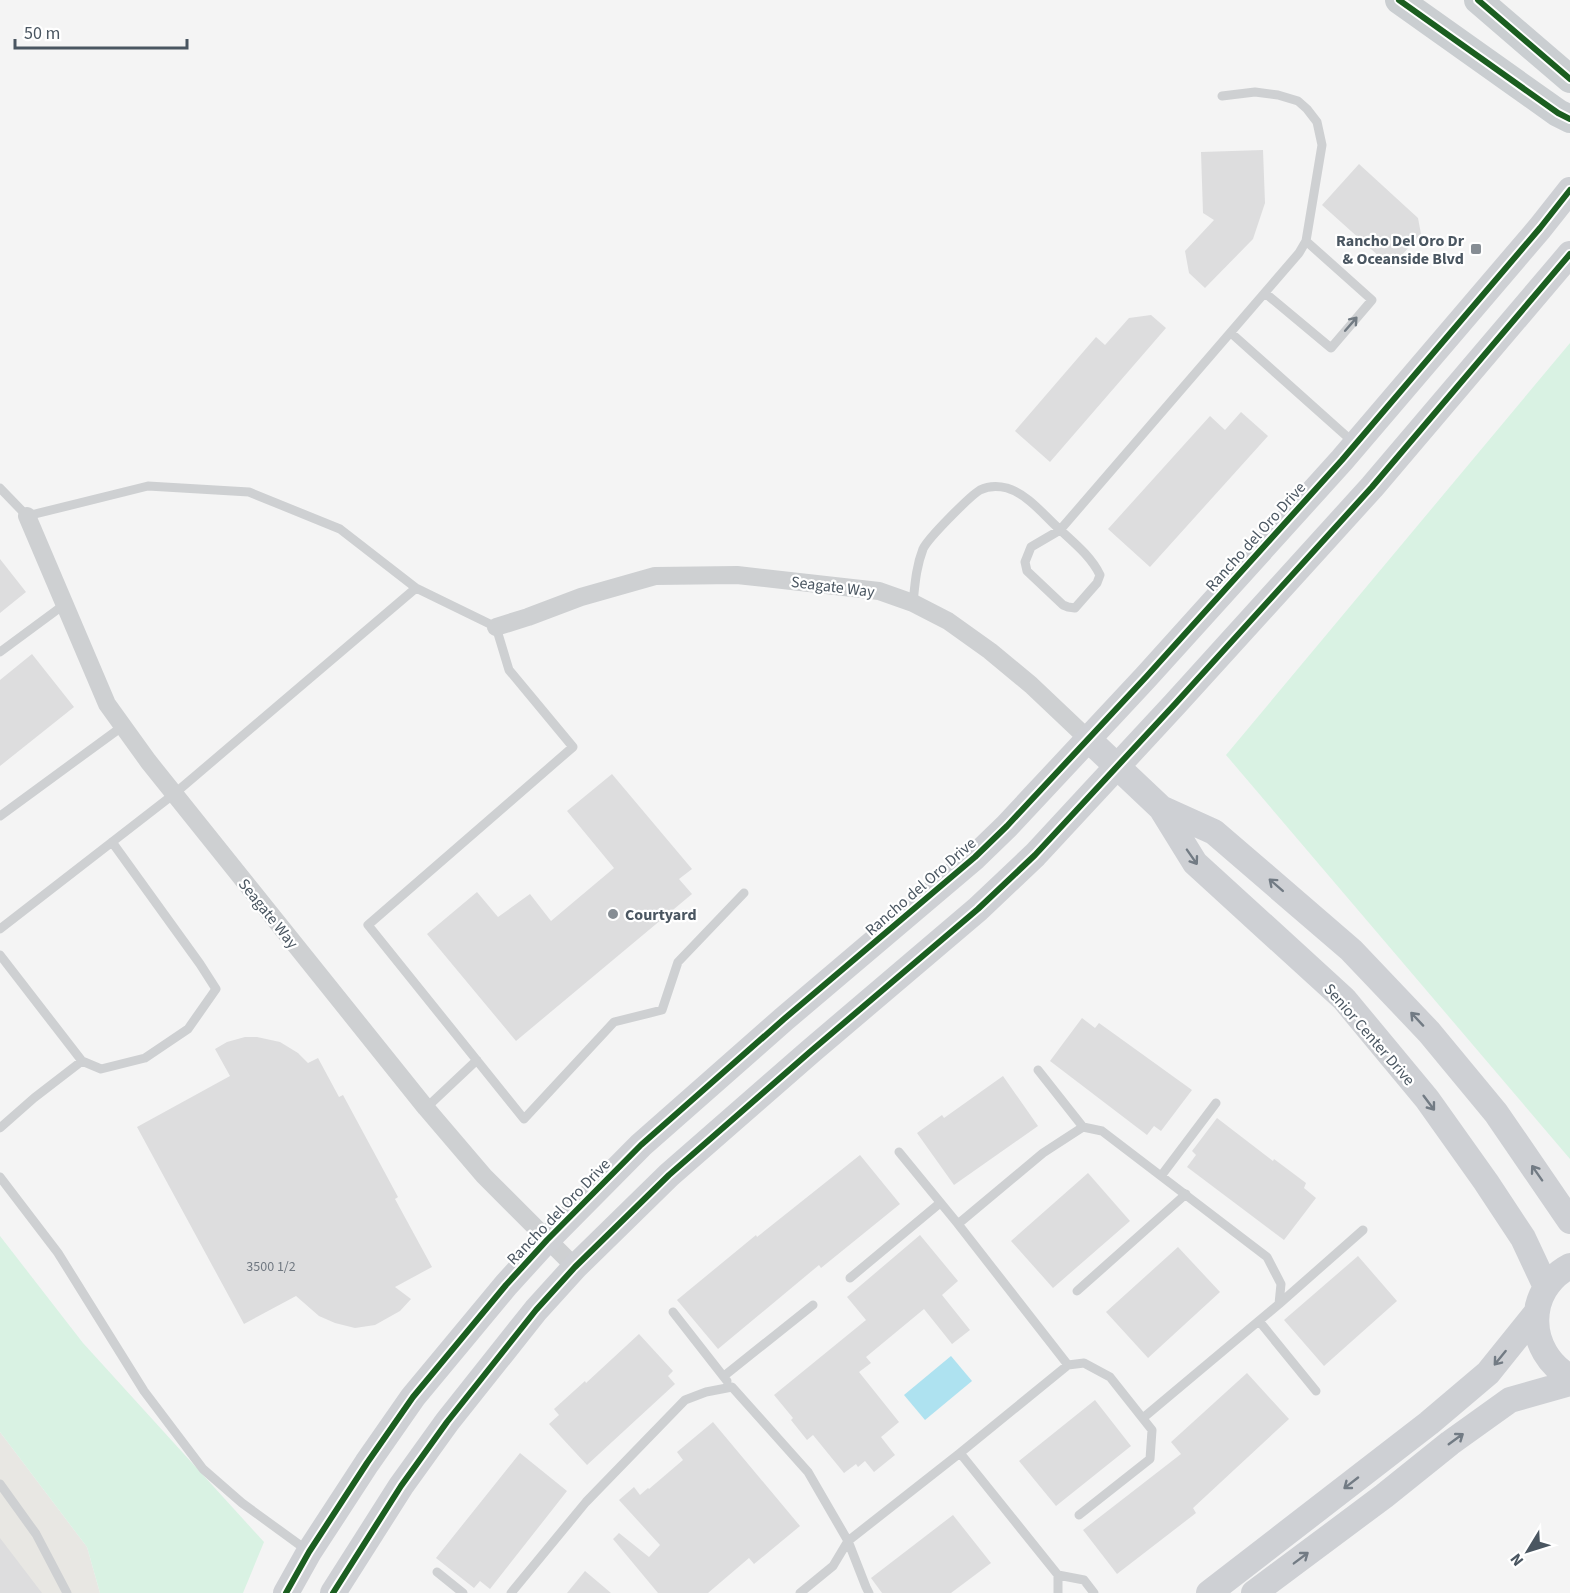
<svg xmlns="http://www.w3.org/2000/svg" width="1570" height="1593" viewBox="0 0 1570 1593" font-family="'Source Sans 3',sans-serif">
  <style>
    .commercial { fill: #e8e7e3 }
    .green { fill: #d9f2e3 }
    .water { fill: #aee2f0 }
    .building { fill: #ddddde }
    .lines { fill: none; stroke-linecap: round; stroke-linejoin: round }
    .lane { stroke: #ced0d2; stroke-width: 9 }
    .street { stroke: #ced0d2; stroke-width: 18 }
    .secondary { stroke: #ced0d4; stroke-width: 26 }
    .primary { stroke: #caced1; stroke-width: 28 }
    .cycleway-casing { stroke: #fff; stroke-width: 10 }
    .cycleway { stroke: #1b5e20; stroke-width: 6 }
    .oneway { stroke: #727b83 }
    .oneway2 { stroke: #727b84 }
    .poi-dot { fill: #868d94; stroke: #fff; stroke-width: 2 }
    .labels { text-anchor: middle; stroke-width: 4.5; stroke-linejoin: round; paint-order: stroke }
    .number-label { font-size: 14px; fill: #707881 }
    .poi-label { font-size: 16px; font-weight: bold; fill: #4a5661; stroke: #fff; text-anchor: end }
    .street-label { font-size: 16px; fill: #4a5661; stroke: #fff }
  </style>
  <rect width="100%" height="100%" fill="#f4f4f4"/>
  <path class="commercial" d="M 0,1432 L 87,1547 L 100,1593 L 0,1593 Z"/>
  <path class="green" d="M 1570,343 L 1570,1159 L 1226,755 Z
    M 0,1236 L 83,1343 L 264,1542 L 243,1593 L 100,1593 L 87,1547 L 0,1432 Z"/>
  <path class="water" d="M 951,1356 L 972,1381 L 925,1420 L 904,1395 Z"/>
  <path class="building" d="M 1263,150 L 1265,203 L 1253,239 L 1205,288 L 1189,273 L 1185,251 L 1214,220 L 1203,213 L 1201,152 Z
    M 1359,164 L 1418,218 L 1421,234 L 1391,267 L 1322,205 Z
    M 1151,315 L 1166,328 L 1050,462 L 1015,431 L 1096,337 L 1105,345 L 1129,318 Z
    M 1241,412 L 1268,436 L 1150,567 L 1108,529 L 1210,416 L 1225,430 Z
    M 0,559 L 26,592 L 0,613 Z
    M 32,654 L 74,707 L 0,766 L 0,680 Z
    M 612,774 L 692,869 L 679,879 L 692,894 L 516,1041 L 427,934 L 477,892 L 498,917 L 530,894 L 551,921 L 614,868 L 567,811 Z
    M 1082,1018 L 1095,1028 L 1099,1023 L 1192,1090 L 1161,1131 L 1154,1126 L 1147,1135 L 1050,1061 Z
    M 245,1037 L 257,1037 L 280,1042 L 298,1053 L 308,1063 L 318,1058 L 339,1097 L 343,1095 L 398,1197 L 395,1199 L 432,1267 L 395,1287 L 411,1299 L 400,1311 L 375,1325 L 355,1328 L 335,1323 L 319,1316 L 296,1296 L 244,1324 L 137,1127 L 230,1076 L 215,1049 L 227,1042 Z
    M 1003,1076 L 1038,1126 L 954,1185 L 917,1133 L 942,1115 L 944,1118 Z
    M 1217,1118 L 1273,1161 L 1274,1159 L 1306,1183 L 1304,1188 L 1316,1198 L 1284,1240 L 1187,1167 L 1196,1155 L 1192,1151 Z
    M 860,1155 L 900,1204 L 821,1268 L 819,1265 L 718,1349 L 677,1300 L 756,1235 L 757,1237 Z
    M 1088,1173 L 1130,1221 L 1053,1288 L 1011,1241 Z
    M 920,1235 L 958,1281 L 942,1295 L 970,1330 L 952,1344 L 924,1309 L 866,1357 L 871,1363 L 859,1372 L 899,1422 L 881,1437 L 895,1455 L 874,1472 L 865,1461 L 858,1467 L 856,1464 L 844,1473 L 813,1435 L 807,1440 L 791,1420 L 793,1418 L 774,1395 L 866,1320 L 847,1297 Z
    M 1178,1247 L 1220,1292 L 1148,1358 L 1106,1312 Z
    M 1358,1256 L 1397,1301 L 1324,1366 L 1284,1320 Z
    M 639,1334 L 673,1371 L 668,1376 L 675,1384 L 587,1465 L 549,1424 L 559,1415 L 554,1409 L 585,1381 L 586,1383 Z
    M 1247,1373 L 1289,1419 L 1193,1508 L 1196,1513 L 1117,1574 L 1083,1530 L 1181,1454 L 1171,1442 Z
    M 1095,1400 L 1131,1446 L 1056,1506 L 1019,1461 Z
    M 713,1422 L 800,1526 L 754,1564 L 749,1558 L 708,1593 L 658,1593 L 613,1539 L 619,1533 L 649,1557 L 660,1545 L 619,1500 L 634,1487 L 640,1495 L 648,1488 L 649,1489 L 683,1460 L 677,1452 Z
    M 520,1453 L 567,1491 L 490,1589 L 480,1581 L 474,1588 L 436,1558 Z
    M 953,1515 L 991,1563 L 951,1593 L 882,1593 L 871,1578 Z
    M 0,1538 L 42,1593 L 0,1593 Z
    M 585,1571 L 611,1593 L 567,1593 Z"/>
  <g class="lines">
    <path class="lane" d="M 1265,293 L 1331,348 L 1372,300 L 1306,241
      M 1231,333 L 1353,442
      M 0,488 L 27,516 L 148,486 L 249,492 L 340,529 L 416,588 L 496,627 L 509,670 L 573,747 L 368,925 L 524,1119 L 614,1022 L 662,1010 L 678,962 L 744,893
      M 913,603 C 915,584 916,567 923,549 C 928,538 970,496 980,490 C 988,486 999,486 1007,488 C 1027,494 1043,514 1057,527 C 1073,542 1091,556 1100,575 L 1097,583 L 1075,608 L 1068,607 L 1063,605 L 1027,571 L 1025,562 L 1031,547 L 1060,530 L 1299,253 L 1306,241 L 1322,145 L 1317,122 L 1307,109 L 1298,101 L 1278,95 L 1255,92 L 1222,96
      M 0,652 L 65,604
      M 0,816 L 123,726
      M 0,929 L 174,794 L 416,588
      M 0,955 L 82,1061 L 101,1069 L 145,1058 L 188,1029 L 216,989 L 200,964 L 112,842
      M 1038,1070 L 1083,1127
      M 426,1108 L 477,1060
      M 0,1128 L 34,1098 L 82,1061
      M 899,1152 L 958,1224 L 1068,1365
      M 1161,1176 L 1216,1103
      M 0,1177 L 58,1253 L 144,1391 L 203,1469 L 242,1503 L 308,1551
      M 958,1224 L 1043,1153 L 1083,1127 L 1102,1131 L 1267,1257 L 1281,1284 L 1279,1304 L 1143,1418
      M 850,1278 L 940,1203
      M 1077,1291 L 1186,1194
      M 1279,1304 L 1363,1230
      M 673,1312 L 727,1381
      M 1259,1321 L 1316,1391
      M 724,1376 L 813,1305
      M 0,1484 L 36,1534 L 67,1593
      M 437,1572 L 463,1593
      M 1058,1575 L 1084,1580 L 1094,1593
      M 511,1593 L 586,1502 L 685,1400 L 706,1392 L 732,1387 L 808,1472 L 848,1541 L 833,1566 L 800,1593
      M 869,1593 L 866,1587 L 848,1541 L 960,1453
      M 1058,1593 L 1058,1575 L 960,1453 L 1068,1365 L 1084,1363 L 1110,1377 L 1152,1430 L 1150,1459 L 1079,1515"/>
    <path class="street" d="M 27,516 L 107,704 L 148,761 L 426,1108 L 484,1176 L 575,1267
      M 496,627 L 528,617 L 581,597 L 655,576 L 737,575 L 879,591 L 913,603 L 948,621 L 990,651 L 1031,685 L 1088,739"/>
    <path class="secondary" d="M 1088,739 L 1161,808 L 1195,863 L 1344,999 L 1427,1099 L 1486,1182 L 1523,1238 L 1546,1287
      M 1161,808 L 1214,832 L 1351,950 L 1429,1032 L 1496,1113 L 1570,1221
      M 1570,1266 C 1524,1290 1526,1352 1570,1377
      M 286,1593 L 309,1552 L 367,1463 L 413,1397 L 506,1285 L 547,1240 L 641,1145 L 784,1019 L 975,857 L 1007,826 L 1146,677 L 1342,460 L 1540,228 L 1570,190
      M 333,1593 L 401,1486 L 447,1422 L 536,1310 L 575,1267 L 669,1175 L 811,1051 L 978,909 L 1035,855 L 1175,704 L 1372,487 L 1570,254
      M 1209,1593 L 1429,1423 L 1488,1373 L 1537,1312
      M 1254,1593 L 1384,1496 L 1450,1443 L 1510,1400 L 1570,1383"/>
    <path class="primary" d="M 1399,0 L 1558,113 L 1570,119
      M 1478,0 L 1570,79"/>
    <g class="cycleway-casing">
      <path id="cycleway" d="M 1399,0 L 1558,113 L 1570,119
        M 1478,0 L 1570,79
        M 286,1593 L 309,1552 L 367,1463 L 413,1397 L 506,1285 L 547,1240 L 641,1145 L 784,1019 L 975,857 L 1007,826 L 1146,677 L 1342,460 L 1540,228 L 1570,190
        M 333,1593 L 401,1486 L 447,1422 L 536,1310 L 575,1267 L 669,1175 L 811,1051 L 978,909 L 1035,855 L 1175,704 L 1372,487 L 1570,254"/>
    </g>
    <use href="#cycleway" class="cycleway"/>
  </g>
  <defs><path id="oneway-shaft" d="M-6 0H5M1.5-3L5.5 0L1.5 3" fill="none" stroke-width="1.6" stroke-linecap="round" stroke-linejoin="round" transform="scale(1.5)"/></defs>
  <use class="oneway" href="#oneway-shaft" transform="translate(1351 324) rotate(-49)"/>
  <g class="oneway2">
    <use href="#oneway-shaft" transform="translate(1192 857) rotate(55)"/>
    <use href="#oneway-shaft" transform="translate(1276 885) rotate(-139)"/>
    <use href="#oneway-shaft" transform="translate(1417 1019) rotate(-133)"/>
    <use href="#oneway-shaft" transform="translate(1429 1103) rotate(53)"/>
    <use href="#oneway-shaft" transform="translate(1537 1173) rotate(-125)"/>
    <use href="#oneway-shaft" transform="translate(1500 1358) rotate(129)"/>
    <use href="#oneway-shaft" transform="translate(1456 1439) rotate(-36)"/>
    <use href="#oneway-shaft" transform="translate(1351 1483) rotate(142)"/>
    <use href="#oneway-shaft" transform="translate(1301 1558) rotate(-37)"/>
  </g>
  <g class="poi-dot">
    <rect x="1470" y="243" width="12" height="12" rx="3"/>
    <circle cx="613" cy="914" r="6"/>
  </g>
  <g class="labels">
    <g class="number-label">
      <text x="271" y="1271">3500 1/2</text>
    </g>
    <g class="poi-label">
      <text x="1464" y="246">Rancho Del Oro Dr<tspan x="1464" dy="18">&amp; Oceanside Blvd</tspan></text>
      <text x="625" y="920" text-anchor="start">Courtyard</text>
    </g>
    <g class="street-label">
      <text transform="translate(1255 536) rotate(-48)" y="6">Rancho del Oro Drive</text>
      <text transform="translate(833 586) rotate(7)" y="6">Seagate Way</text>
      <text transform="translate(920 886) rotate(-41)" y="6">Rancho del Oro Drive</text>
      <text transform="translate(269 913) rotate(51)" y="6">Seagate Way</text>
      <text transform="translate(1370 1034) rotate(49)" y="6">Senior Center Drive</text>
      <text transform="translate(558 1211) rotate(-46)" y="6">Rancho del Oro Drive</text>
    </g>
  </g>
  <g transform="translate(1528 1551) rotate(232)" stroke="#ffffff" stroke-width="4.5" paint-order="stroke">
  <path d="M0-4.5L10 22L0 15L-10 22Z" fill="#4a5661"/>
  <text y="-9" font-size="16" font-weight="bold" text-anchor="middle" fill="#4a5661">N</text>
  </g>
  <path d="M15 39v9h172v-9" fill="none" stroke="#4a5661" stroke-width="3"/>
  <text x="24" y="39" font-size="18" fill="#4a5661" stroke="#ffffff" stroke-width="4.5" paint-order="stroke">50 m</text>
</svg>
